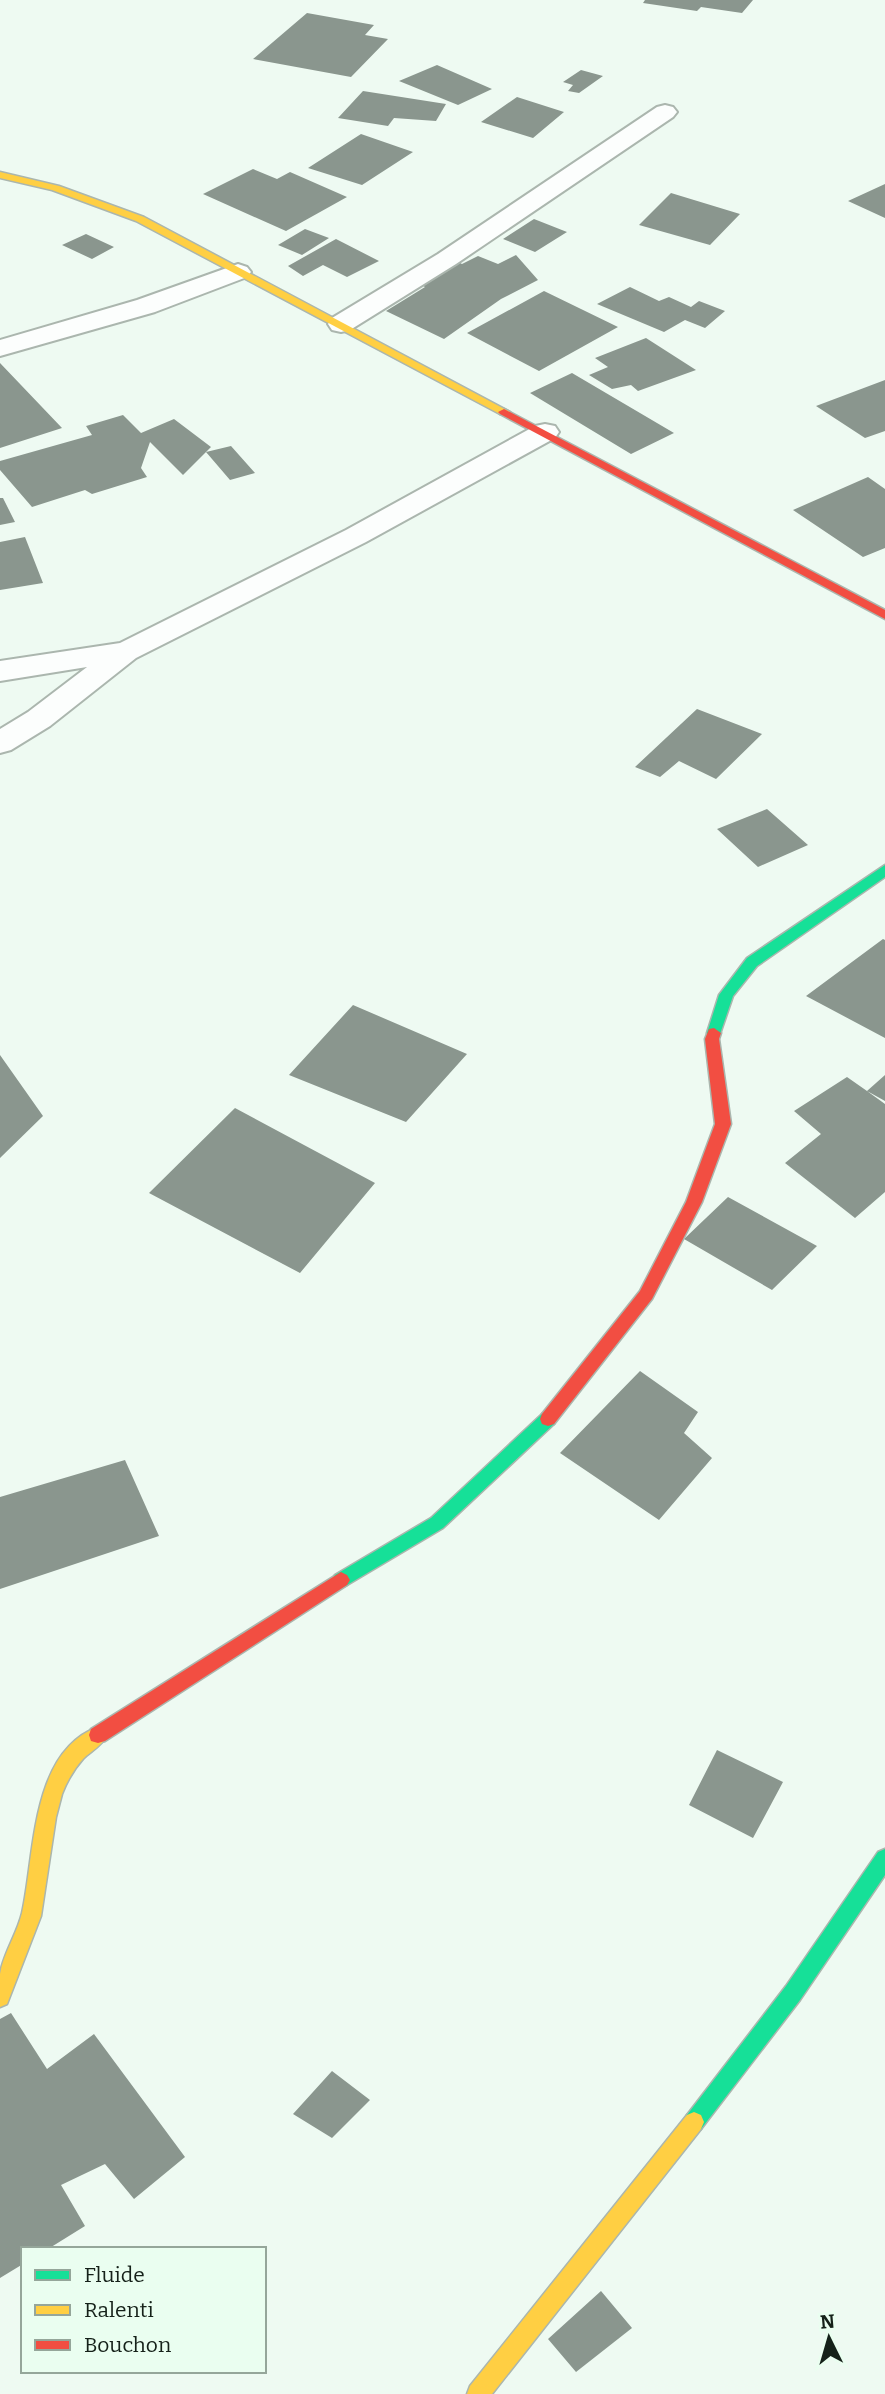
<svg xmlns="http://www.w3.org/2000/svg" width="885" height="2394" viewBox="0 0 885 2394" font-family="Bitter,serif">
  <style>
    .building { fill: #8a968e }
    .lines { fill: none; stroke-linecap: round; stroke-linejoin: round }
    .street-casing { stroke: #abb6ae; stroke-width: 4 }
    .fast-casing { stroke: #abb6ae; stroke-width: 3 }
    .slow-casing { stroke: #abb6ae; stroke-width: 3 }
    .jam-casing { stroke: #abb6ae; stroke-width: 3 }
    .street { fill: #fcfefd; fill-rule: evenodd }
    .fast { fill: #16e098; fill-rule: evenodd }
    .slow { fill: #ffcf43; fill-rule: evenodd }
    .jam { fill: #f24e42; fill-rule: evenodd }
  </style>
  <rect width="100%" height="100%" fill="#eefaf2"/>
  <path class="building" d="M 645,0 L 753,0 L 742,13 L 701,7 L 697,11 L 643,3 Z
    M 307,13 L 374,25 L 365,35 L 388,39 L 351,77 L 253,59 Z
    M 437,65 L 492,89 L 458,105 L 399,81 Z
    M 581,70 L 603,76 L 579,93 L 568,91 L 573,85 L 563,82 Z
    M 363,91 L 446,104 L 436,121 L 394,118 L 388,126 L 338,118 Z
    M 517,97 L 564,112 L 533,138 L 481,122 Z
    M 361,134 L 413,152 L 362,185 L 308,168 Z
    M 253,169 L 277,179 L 290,172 L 347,197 L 286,231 L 203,194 Z
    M 885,184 L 885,218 L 848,201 Z
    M 671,193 L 740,214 L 710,245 L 639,225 Z
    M 534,219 L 567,232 L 535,252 L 503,239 Z
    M 305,229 L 329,238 L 302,255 L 278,245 Z
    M 86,234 L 114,247 L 92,259 L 62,245 Z
    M 336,239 L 379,261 L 347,277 L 323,265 L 303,276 L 288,266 Z
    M 516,255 L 538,280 L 501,299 L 444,339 L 386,311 L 425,287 L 414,281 L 451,258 L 462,264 L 478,256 L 498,264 Z
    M 630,287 L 659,301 L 669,297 L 691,307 L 699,301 L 725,311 L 705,328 L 685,320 L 664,332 L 597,304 Z
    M 544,291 L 618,327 L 539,371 L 467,333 Z
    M 646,338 L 696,370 L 638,391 L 631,385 L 612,389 L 589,375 L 608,367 L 595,358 Z
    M 0,363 L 62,428 L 0,448 Z
    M 572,373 L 674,433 L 631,454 L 530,393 Z
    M 885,380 L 885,431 L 865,438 L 816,406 Z
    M 123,415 L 141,433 L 174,419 L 211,447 L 183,475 L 150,442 L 141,468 L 147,477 L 92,494 L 85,490 L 32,507 L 0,470 L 0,461 L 92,435 L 86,426 Z
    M 231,446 L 255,473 L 230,480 L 206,452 Z
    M 868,477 L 885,489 L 885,548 L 863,557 L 793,510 Z
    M 0,498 L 3,498 L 15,522 L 0,525 Z
    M 25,537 L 43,583 L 0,590 L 0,542 Z
    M 697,709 L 762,734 L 716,779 L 679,761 L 660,777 L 635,767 Z
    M 767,809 L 808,845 L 758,867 L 717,829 Z
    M 883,939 L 885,940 L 885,1038 L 806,996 Z
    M 353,1005 L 467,1054 L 406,1122 L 289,1075 Z
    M 0,1055 L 43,1116 L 0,1158 Z
    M 885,1075 L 885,1101 L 867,1091 L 885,1104 L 885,1192 L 855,1218 L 785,1163 L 821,1134 L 794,1111 L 847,1077 L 867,1091 Z
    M 235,1108 L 375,1183 L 300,1273 L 149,1193 Z
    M 728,1197 L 817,1246 L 772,1290 L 684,1239 Z
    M 640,1371 L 698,1412 L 684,1433 L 712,1458 L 659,1520 L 560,1453 Z
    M 125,1460 L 159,1536 L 0,1589 L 0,1497 Z
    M 717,1750 L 783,1782 L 753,1838 L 689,1805 Z
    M 11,2013 L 47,2069 L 94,2034 L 185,2157 L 134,2199 L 105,2164 L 61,2185 L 85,2226 L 48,2249 L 23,2249 L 23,2264 L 0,2278 L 0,2019 Z
    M 332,2071 L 370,2100 L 332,2138 L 293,2114 Z
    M 601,2291 L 632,2328 L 576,2372 L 548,2339 Z"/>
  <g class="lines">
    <g class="street-casing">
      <path id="street" d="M 665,105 L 673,107 L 677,112 L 673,117 L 456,264 L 350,330 L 341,332 L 332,330 L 328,324 L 332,318 L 438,254 L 657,107 Z
        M 238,264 L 247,267 L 251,272 L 247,277 L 155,312 L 0,356 L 0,340 L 137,300 Z
        M 545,424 L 555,426 L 559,432 L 555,438 L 366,542 L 136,658 L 50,726 L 11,750 L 0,753 L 0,729 L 28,712 L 87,667 L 0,681 L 0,661 L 120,643 L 346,530 L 535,426 Z"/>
    </g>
    <g class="fast-casing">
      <path id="fast" d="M 885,865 L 885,877 L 757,966 L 733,996 L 719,1037 L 709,1037 L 707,1033 L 719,995 L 747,958 Z
        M 548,1412 L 554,1414 L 556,1419 L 554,1424 L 443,1528 L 347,1585 L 341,1588 L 335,1585 L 332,1580 L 335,1575 L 431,1518 L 542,1414 Z
        M 885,1849 L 885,1875 L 800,2000 L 701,2129 L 694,2132 L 687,2129 L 684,2122 L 687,2115 L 786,1986 L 878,1852 Z"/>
    </g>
    <g class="slow-casing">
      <path id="slow" d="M 0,172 L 59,186 L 144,217 L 510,412 L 500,414 L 136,221 L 52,190 L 0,178 Z
        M 98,1727 L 105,1729 L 107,1735 C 102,1746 91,1751 83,1759 C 74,1769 67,1781 62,1794 L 56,1817 L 41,1916 L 7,2004 L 0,2007 C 0,1996 0,1985 0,1974 C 3,1954 17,1934 22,1913 C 35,1856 30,1752 98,1727 Z
        M 694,2112 L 701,2115 L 704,2122 L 701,2129 L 492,2394 L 467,2394 L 470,2386 L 687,2115 Z"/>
    </g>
    <g class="jam-casing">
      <path id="jam" d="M 504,409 L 885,610 L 885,619 L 500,414 L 498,412 Z
        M 714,1028 L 721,1033 L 719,1039 L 731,1124 L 702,1202 L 652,1299 L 554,1424 L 548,1426 L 542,1424 L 540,1419 L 542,1414 L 640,1291 L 686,1202 L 715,1124 L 705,1039 L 709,1029 Z
        M 341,1572 L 347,1575 L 350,1580 L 347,1585 L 105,1741 L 98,1743 L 91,1741 L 89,1735 L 91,1729 Z"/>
    </g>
    <use href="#street" class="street"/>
    <use href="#fast" class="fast"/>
    <use href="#slow" class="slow"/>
    <use href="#jam" class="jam"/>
  </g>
  <rect x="21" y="2247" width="245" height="126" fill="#eafef0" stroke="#95a69a" stroke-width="2"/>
  <rect x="35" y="2270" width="35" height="10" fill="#16e098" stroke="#95a69a" stroke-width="2"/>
  <text x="84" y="2282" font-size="21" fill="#152119">Fluide</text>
  <rect x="35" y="2305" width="35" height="10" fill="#ffcf43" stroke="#95a69a" stroke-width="2"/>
  <text x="84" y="2317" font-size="21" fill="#152119">Ralenti</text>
  <rect x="35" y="2340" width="35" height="10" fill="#f24e42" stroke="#95a69a" stroke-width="2"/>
  <text x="84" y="2352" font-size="21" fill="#152119">Bouchon</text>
  <g transform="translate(829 2338) rotate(355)" stroke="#eafef0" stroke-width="5" paint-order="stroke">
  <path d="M0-5L12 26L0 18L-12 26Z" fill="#152119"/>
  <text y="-10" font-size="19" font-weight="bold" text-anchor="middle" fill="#152119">N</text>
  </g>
</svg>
